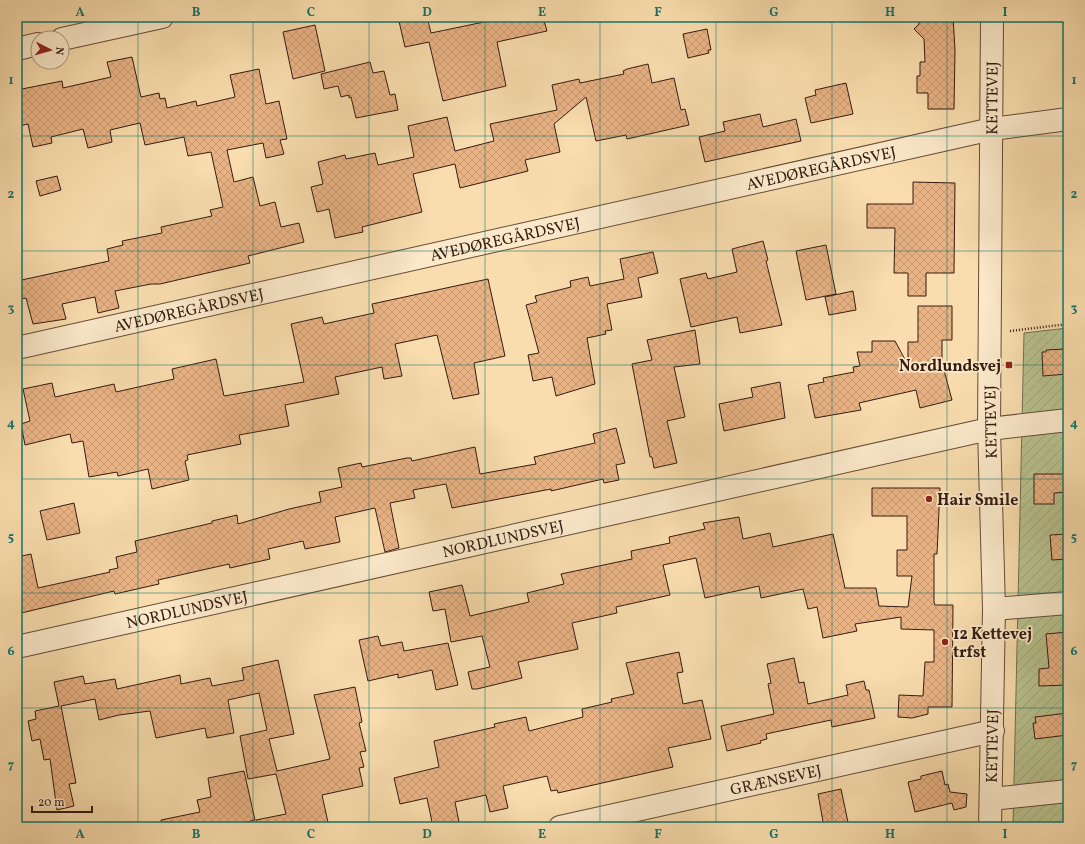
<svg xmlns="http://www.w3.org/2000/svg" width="1085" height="844" viewBox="0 0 1085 844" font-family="Vollkorn,serif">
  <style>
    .garden { fill: url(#garden-furrows); stroke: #766e50 }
    .building { fill: url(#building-cross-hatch); stroke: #341b11 }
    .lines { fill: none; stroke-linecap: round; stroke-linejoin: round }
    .minor-casing { stroke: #654c38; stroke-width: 24 }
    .tertiary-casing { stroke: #654c38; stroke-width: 24 }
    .path { stroke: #341b11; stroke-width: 2.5; stroke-dasharray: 1 2; stroke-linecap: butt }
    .minor { stroke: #fbe9ca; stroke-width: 22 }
    .tertiary { stroke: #fbe9ca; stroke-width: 22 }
    .grid { fill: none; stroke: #0f766e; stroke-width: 1; stroke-opacity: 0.55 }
    .poi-dot { fill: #8f2418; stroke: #fbe9ca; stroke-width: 1.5 }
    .labels { text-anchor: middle; stroke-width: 3.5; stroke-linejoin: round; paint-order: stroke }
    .street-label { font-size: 16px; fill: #341b11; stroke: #fbe9ca }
    .poi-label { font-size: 16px; font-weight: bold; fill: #341b11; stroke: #fbe9ca; text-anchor: start }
    .neatline { fill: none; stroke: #0f766e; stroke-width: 1.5 }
    .grid-label { font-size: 13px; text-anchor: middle; font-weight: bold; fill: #0f766e }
  </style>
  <defs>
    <pattern id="garden-furrows" width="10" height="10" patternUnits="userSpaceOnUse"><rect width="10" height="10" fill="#b8c28f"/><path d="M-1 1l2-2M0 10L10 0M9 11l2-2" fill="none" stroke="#9fa67a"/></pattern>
    <pattern id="building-cross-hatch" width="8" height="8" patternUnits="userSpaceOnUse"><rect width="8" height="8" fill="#eab485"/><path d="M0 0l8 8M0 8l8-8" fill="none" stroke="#c99a72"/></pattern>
  </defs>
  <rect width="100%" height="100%" fill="#f9ddae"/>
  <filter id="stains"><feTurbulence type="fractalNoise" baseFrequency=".005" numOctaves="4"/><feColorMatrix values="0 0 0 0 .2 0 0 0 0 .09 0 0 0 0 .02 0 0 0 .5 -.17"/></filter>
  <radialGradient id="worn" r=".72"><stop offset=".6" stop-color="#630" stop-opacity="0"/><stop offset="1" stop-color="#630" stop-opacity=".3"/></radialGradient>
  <path class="garden" d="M 1068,328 L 1068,827 L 1013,827 L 1024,333 Z"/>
  <path class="building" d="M 398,17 L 427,17 L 431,33 L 508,17 L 543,17 L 547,31 L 497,42 L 506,86 L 443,101 L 429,42 L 405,47 Z
    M 918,17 L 953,17 L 955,50 L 954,109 L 928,109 L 928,93 L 917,93 L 917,76 L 920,76 L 920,62 L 925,62 L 924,39 L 914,29 L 919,24 Z
    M 315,25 L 325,71 L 293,79 L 283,32 Z
    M 707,29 L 711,50 L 708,50 L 709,53 L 688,58 L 683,34 Z
    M 132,57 L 141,97 L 159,93 L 160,99 L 165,98 L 167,108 L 196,101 L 197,106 L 235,97 L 230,75 L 259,69 L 266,104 L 279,101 L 287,139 L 280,140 L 284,154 L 266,158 L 263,143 L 227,150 L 234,182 L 253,177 L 260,206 L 275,202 L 281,227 L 299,223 L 304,242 L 248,256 L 250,263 L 160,284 L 151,284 L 115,291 L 119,308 L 98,313 L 95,297 L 62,304 L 66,319 L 33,324 L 26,298 L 17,300 L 17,281 L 109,261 L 107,249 L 123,245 L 122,241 L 162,233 L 161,227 L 212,216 L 210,210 L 223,207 L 211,152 L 188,156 L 184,137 L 145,145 L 140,123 L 110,130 L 112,142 L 88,148 L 83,129 L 51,137 L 52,143 L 33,147 L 28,124 L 19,126 L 17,115 L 17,90 L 62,81 L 63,88 L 111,77 L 107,62 Z
    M 370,62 L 373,73 L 384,71 L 390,95 L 395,94 L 398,110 L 356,118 L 351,97 L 349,98 L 349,95 L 341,97 L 338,86 L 324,89 L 321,74 Z
    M 648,64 L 652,83 L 674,78 L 681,110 L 685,109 L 689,125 L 627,139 L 626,135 L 596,141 L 586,97 L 554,124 L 560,152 L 525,160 L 528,171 L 460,188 L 455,164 L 413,174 L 422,212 L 362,227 L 363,232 L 335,238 L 329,209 L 317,212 L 311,187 L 323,184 L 318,162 L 345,155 L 346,159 L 375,153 L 378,165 L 414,157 L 408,126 L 447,117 L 455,151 L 494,141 L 490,124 L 557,110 L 552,85 L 579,79 L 580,83 L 624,74 L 623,71 L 627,69 Z
    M 846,83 L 853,114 L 811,123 L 805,98 L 816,95 L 815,90 Z
    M 760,114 L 763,127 L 796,119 L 801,141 L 705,162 L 699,137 L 725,131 L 723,122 Z
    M 57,176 L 61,190 L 40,196 L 36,181 Z
    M 913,182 L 955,183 L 954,273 L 926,273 L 926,296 L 908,296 L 908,273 L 894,273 L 895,228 L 867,228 L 867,204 L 913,204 Z
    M 763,241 L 768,260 L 766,261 L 782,325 L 740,333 L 737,317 L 691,327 L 680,279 L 706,273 L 708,279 L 737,272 L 732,249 Z
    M 826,245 L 836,294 L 806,300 L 796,251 Z
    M 653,252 L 658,273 L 638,278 L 642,297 L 607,304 L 612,330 L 605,331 L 606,334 L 587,338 L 595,384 L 556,396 L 552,377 L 533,381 L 528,355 L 539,353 L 526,305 L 537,302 L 535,296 L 571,287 L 570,281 L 588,277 L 590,286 L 624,279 L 620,259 Z
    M 488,279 L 505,356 L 474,363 L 479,394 L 453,399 L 437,335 L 395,344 L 402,376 L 384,379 L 382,367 L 335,377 L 339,394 L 285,405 L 289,426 L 239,435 L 241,444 L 187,455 L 188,460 L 185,461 L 189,480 L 152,489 L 148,469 L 118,476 L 117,472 L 89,477 L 83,441 L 72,443 L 70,434 L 25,445 L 21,424 L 30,421 L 23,389 L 52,383 L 55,397 L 114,384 L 116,392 L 174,379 L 172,369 L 216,359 L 224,396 L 304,382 L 291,324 L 322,317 L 324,324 L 374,313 L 372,304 Z
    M 853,291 L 856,310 L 829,315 L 825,297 Z
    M 918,306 L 952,306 L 952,340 L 942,340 L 942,363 L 952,400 L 920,408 L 916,390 L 859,403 L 861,410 L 815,418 L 808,385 L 824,382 L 823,378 L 854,372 L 853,367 L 860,366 L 857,352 L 872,352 L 872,341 L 895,341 L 908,365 L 908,342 L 918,342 Z
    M 695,330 L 700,364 L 674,367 L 685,417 L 667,421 L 677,463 L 654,468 L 652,457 L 650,457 L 632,364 L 652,360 L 647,340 Z
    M 1065,349 L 1067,374 L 1043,376 L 1042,352 L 1046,352 L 1046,350 Z
    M 780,382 L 785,418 L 724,431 L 719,404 L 753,397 L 751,388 Z
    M 616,428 L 625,463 L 616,465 L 619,480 L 604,483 L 603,479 L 551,491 L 551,489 L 452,508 L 446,484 L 413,490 L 415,498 L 390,503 L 399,548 L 385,552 L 375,508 L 335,517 L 340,542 L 305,549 L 303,541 L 268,549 L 270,559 L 230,568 L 229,564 L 158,580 L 159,584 L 115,594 L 114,591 L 17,614 L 17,557 L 31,554 L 38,588 L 110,572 L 109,570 L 118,568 L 116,557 L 137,552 L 135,541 L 212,523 L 212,521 L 237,515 L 238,524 L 289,509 L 321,502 L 319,492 L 342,487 L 338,468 L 361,463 L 362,467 L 407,458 L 411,458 L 412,461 L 475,447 L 480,474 L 536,464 L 534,457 L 595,443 L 593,434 Z
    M 1034,474 L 1068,474 L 1068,492 L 1054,493 L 1054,504 L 1034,504 Z
    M 872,488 L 940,488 L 937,554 L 934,554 L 934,602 L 935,605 L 953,605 L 952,707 L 928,707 L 928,714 L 912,718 L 898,717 L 899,695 L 923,696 L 925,662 L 934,662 L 934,630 L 901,629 L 901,617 L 855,624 L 857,631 L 823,638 L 817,607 L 808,609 L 803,589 L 761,598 L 759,586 L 705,598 L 696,558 L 663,565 L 670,595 L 616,607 L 617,613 L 572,623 L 578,649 L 518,662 L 522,678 L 477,689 L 472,689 L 468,672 L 490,667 L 482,636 L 451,642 L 445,609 L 433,611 L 429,592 L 462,585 L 470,616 L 529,602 L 527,593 L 564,584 L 561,574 L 632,559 L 631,551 L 670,543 L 669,537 L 705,529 L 703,523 L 739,517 L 743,539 L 770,533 L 773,547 L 833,534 L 845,588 L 876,588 L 879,606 L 908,607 L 912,576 L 897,576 L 897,550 L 907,550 L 907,516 L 872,516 Z
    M 74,503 L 80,533 L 47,540 L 40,511 Z
    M 1068,534 L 1068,559 L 1052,560 L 1050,535 Z
    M 1068,632 L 1068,685 L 1039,686 L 1039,669 L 1049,668 L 1046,634 Z
    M 378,636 L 381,646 L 402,642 L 404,651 L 448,643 L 458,685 L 436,690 L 432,670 L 398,678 L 398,674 L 368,681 L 359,640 Z
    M 679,652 L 683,672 L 677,673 L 683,704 L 702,700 L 711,739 L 668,748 L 673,767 L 558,793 L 557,790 L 551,791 L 547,776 L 503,786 L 508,808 L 490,812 L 486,795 L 455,802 L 460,827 L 433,827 L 427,798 L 400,804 L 394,778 L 439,767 L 434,741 L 495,727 L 494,724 L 526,717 L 529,731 L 583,717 L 582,709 L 612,702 L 611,699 L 634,694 L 626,663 Z
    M 794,658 L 799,683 L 804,682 L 808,704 L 848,695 L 846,685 L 864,681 L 866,690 L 869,690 L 875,718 L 832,727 L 831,720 L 766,734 L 767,739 L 760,741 L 761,743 L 727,751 L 721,726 L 774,714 L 768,684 L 771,683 L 767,664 Z
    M 278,660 L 294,734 L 269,739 L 277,771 L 330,759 L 314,695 L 355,687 L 362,722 L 359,723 L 366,751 L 360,752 L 364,767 L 359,768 L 363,786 L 322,795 L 329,827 L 257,827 L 256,820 L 286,814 L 276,774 L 248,779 L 240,736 L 267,730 L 259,693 L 228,700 L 234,733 L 207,738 L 205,728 L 156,738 L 150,711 L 119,715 L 99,720 L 95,699 L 61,706 L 76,783 L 69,784 L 74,806 L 57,810 L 50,759 L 44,760 L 40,739 L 32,741 L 28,721 L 36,719 L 35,711 L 59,706 L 54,682 L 83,676 L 85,684 L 115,679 L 117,689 L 180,675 L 181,684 L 210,678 L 212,686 L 244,680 L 242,668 Z
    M 1068,713 L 1068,735 L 1035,739 L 1033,723 L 1036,723 L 1035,717 Z
    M 244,771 L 255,820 L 227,827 L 162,827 L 161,820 L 200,812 L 197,800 L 211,797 L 208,778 Z
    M 942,771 L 945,785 L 948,784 L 950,792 L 967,794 L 966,807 L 954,810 L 952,803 L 915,812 L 908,782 L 921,779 L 921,776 Z
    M 841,789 L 849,827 L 824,827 L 818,794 Z"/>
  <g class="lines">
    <g class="minor-casing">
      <g id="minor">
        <path d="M 62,39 L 162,17"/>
        <path d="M 17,49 L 38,44"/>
        <path id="s1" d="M 17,348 L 992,129 L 1068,119"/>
        <path d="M 994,609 L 1068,603"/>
        <path id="s2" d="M 17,647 L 989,429 L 1068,420"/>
        <path d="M 991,799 L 1068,791"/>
        <path id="s3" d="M 560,827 L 993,731"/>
      </g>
    </g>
    <g class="tertiary-casing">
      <g id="tertiary">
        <path id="s4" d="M 990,827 L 994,609 L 989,429 L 992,17"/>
      </g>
    </g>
    <path class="path" d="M 1010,331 L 1068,324"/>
    <use href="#minor" class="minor"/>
    <use href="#tertiary" class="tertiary"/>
  </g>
  <path class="grid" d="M 138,17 L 138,827M 253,17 L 253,827M 369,17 L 369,827M 485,17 L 485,827M 600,17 L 600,827M 716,17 L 716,827M 832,17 L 832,827M 947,17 L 947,827M 17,136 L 1068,136M 17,251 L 1068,251M 17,365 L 1068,365M 17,479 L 1068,479M 17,593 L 1068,593M 17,708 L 1068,708"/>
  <g class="poi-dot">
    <rect x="1005" y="361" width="8" height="8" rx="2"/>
    <circle cx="929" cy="499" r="4"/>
    <circle cx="945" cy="642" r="4"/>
  </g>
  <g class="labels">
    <g class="street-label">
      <text dy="6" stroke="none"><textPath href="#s4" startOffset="729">KETTEVEJ</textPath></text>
      <text dy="6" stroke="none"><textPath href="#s1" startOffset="824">AVEDØREGÅRDSVEJ</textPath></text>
      <text dy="6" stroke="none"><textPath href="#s1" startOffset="500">AVEDØREGÅRDSVEJ</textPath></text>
      <text dy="6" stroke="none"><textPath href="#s1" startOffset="176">AVEDØREGÅRDSVEJ</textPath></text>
      <text transform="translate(990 422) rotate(-91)" y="6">KETTEVEJ</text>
      <text dy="6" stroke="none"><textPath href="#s2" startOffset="498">NORDLUNDSVEJ</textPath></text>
      <text dy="6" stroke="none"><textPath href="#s2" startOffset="174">NORDLUNDSVEJ</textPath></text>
      <text dy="6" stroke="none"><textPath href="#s4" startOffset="81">KETTEVEJ</textPath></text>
      <text dy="6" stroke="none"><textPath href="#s3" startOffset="221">GRÆNSEVEJ</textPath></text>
    </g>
    <g class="poi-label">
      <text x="1001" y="371" text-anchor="end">Nordlundsvej</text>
      <text x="937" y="505">Hair Smile</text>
      <text x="953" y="639">12 Kettevej<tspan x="953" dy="18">trfst</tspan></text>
    </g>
  </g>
  <rect width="1085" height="844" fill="none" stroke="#f9ddae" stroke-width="44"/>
  <g transform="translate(50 50) rotate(96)"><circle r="19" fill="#fbe9ca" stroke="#ab9780"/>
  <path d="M0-3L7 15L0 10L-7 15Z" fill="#8f2418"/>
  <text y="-6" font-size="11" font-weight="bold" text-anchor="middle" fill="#341b11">N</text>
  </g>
  <path d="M32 806v6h60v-6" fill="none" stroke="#341b11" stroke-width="2"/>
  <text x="38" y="806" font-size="12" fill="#341b11" stroke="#fbe9ca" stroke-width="3" paint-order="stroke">20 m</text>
  <rect x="22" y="22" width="1041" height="800" class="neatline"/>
  <g class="grid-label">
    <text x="80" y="16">A</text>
    <text x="196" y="16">B</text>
    <text x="311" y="16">C</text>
    <text x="427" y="16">D</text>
    <text x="542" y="16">E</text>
    <text x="658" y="16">F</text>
    <text x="774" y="16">G</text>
    <text x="890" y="16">H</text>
    <text x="1005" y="16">I</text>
    <text x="11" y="84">1</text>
    <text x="1074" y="84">1</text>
    <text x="11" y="198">2</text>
    <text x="1074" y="198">2</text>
    <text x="11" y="312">3</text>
    <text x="1074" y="312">3</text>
    <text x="11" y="427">4</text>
    <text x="1074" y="427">4</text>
    <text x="11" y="541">5</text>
    <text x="1074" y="541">5</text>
    <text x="11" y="655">6</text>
    <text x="1074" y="655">6</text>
    <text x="11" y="769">7</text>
    <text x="1074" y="769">7</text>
    <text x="80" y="838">A</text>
    <text x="196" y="838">B</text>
    <text x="311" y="838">C</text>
    <text x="427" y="838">D</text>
    <text x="542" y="838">E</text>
    <text x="658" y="838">F</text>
    <text x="774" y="838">G</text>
    <text x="890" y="838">H</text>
    <text x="1005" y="838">I</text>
  </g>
  <rect width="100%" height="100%" filter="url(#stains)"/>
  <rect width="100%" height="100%" fill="url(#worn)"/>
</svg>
